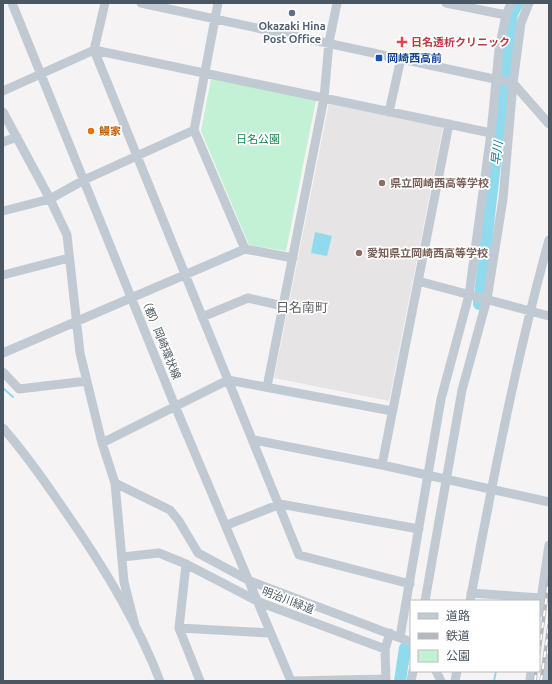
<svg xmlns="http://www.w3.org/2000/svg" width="552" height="684" viewBox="0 0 552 684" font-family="Ubuntu,'Noto Sans JP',sans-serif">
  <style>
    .education { fill: #e6e4e5 }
    .green { fill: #c3f1d5 }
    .water { fill: #90daee }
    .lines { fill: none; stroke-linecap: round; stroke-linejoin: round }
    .stream { stroke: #90daee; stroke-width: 2 }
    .river { stroke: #90daee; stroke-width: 12 }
    .minor { stroke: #c1cad2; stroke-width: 9 }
    .rail-casing { stroke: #b5b8bd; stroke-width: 3.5 }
    .rail { stroke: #fff; stroke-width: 2; stroke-dasharray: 6; stroke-linecap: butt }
    .service-dot { fill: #5c6f8a; stroke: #fff; stroke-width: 1.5 }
    .health-dot { fill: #e0444e; stroke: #fff; stroke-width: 1.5 }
    .transit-dot { fill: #1a4fb4; stroke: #fff; stroke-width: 1.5 }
    .food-dot { fill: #e8710a; stroke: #fff; stroke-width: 1.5 }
    .education-dot { fill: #8d6e63; stroke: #fff; stroke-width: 1.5 }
    .labels { text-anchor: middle; stroke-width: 3.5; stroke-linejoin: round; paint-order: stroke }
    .service-label { font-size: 11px; font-weight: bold; fill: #4e5e75; stroke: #fff }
    .health-label { font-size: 11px; font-weight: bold; fill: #be3a42; stroke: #fff; text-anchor: start }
    .transit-label { font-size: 11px; font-weight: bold; fill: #164399; stroke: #fff; text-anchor: start }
    .food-label { font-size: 11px; font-weight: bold; fill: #c56008; stroke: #fff; text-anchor: start }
    .park-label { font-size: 11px; fill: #17864f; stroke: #fff }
    .education-label { font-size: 11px; font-weight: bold; fill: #785e54; stroke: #fff; text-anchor: start }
    .street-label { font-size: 11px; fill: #4a5661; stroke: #fff }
    .water-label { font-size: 12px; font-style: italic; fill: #0c7c9b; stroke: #fff }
    .quarter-label { font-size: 13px; fill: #5f6368; stroke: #fff }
  </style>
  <rect width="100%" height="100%" fill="#f5f3f3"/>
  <path class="education" d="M 329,103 L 443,127 L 389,401 L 274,378 Z"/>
  <path class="green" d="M 211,79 L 316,100 L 286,251 L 249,245 L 201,131 Z"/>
  <path class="water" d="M 315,232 L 332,236 L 327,256 L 311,253 Z"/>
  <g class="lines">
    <path class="stream" d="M 3,388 L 13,397
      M 494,681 L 496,671"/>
    <path class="river" d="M 479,304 L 512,14 L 518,3
      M 400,681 L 405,648"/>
    <path class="minor" d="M 12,3 L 175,406 L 291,681
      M 105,3 L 94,50 L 299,555 L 410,584
      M 141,3 L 513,83 L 549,124
      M 218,3 L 194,130 L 245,249
      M 446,3 L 506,15
      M 3,91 L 94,50 L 491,133
      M 3,112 L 50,199 L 67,235 L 80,353 L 102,443 L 115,483 L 124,582 L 135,625
      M 389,112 L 401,58
      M 3,142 L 17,137
      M 3,211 L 50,199 L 84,180 L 194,130
      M 3,275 L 69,258
      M 418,281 L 549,316
      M 202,317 L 248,298 L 283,306
      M 3,353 L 245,249 L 293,258
      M 3,372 L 19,389 L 87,381
      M 267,387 L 324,98 L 329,42 L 337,3
      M 3,428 C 26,454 46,483 65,511 C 102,564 137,621 160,681
      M 254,440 L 382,465 L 549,502
      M 102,443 L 228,380 L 392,411
      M 382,465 L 449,124
      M 115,483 L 170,510 L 179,521 L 198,553 L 250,581 L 411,642
      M 227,525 L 280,504 L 419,529
      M 122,557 L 159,553 L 186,564 L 259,602 L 385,649
      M 186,564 L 179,628 L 200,681
      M 471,593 L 541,598 L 549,596
      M 425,601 L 462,390 L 487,299 L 503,199 L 513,83 L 521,23 L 529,3
      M 470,601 C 493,480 516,358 549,240
      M 539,613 L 549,545
      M 179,628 L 270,633
      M 400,637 L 441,399 L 469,295 L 491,133 L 499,50 L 506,15 L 511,3
      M 436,671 L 441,681
      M 293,681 L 386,679
      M 386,681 L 385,649 L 390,633
      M 411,681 L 413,671
      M 455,681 L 457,671
      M 530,681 L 531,671
      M 546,681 L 549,658"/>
    <g class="rail-casing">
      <path id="rail" d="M 539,652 L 549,579
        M 535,681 L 536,671
        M 541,681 L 549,625"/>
    </g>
    <use href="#rail" class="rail"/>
  </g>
  <circle class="service-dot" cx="292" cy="13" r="4"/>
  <path class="health-dot" d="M400 36h4v4h4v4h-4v4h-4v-4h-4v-4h4z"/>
  <rect class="transit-dot" x="375" y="54" width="8" height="8" rx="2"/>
  <circle class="food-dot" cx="91" cy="131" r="4"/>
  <g class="education-dot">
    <circle cx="382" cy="183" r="4"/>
    <circle cx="359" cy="253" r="4"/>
  </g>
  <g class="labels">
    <g class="service-label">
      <text x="292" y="30">Okazaki Hina<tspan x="292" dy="13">Post Office</tspan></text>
    </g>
    <g class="health-label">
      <text x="411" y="46">日名透析クリニック</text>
    </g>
    <g class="transit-label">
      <text x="387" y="62">岡崎西高前</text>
    </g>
    <g class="food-label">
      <text x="99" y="135">鰻家</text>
    </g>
    <g class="park-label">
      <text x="258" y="143">日名公園</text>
    </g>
    <g class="education-label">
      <text x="390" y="187">県立岡崎西高等学校</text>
      <text x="367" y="257">愛知県立岡崎西高等学校</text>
    </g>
    <g class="street-label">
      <text transform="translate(161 338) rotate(68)" y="4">（都）岡崎環状線</text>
      <text transform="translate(288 600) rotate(21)" y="4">明治川緑道</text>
    </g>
    <g class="water-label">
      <text transform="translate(497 153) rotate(-83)" y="4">早川</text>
    </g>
    <g class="quarter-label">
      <text x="302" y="312">日名南町</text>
    </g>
  </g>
  <rect width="552" height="684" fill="none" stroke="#4a5661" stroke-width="8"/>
  <rect x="410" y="600" width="130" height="72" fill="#ffffff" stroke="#b7bbc0"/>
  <rect x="418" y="613" width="20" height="6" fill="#c1cad2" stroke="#b7bbc0"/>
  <text x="446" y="620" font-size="12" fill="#4a5661">道路</text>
  <rect x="418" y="633" width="20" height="6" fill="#b5b8bd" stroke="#b7bbc0"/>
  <text x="446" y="640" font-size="12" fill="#4a5661">鉄道</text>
  <rect x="418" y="650" width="20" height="12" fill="#c3f1d5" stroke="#b7bbc0"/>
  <text x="446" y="660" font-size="12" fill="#4a5661">公園</text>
</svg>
